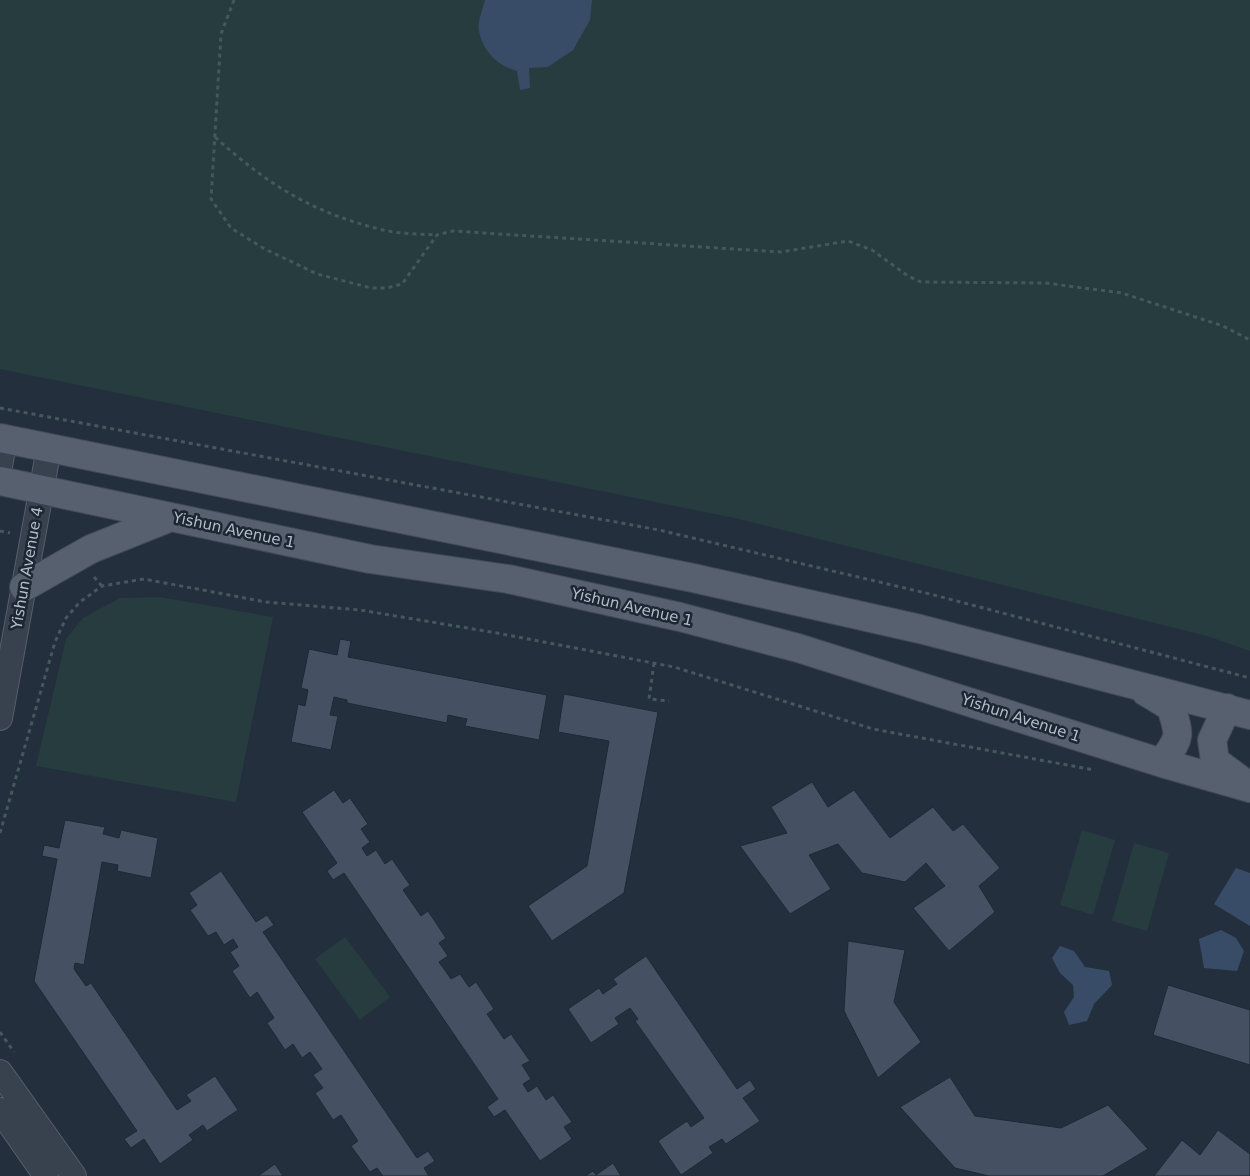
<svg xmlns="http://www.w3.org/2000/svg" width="1250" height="1176" viewBox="0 0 1250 1176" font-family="'DejaVu Sans',sans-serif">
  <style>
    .green { fill: #263c3f }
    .water { fill: #394c67 }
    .building { fill: #455162; stroke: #1f2835 }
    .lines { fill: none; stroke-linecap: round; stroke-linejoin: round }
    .minor-casing { stroke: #565f6c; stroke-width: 26 }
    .major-casing { stroke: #414a57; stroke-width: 30 }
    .path { stroke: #44595c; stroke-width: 3; stroke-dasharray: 4 4; stroke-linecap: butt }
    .minor { stroke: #38414e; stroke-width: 24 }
    .major { stroke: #56606e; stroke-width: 28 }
    .labels { text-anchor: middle; stroke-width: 5; stroke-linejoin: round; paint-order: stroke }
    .street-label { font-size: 15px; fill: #b4bcc9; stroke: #1d2633 }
  </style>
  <rect width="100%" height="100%" fill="#242f3e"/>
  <path class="green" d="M 0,0 L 1250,0 L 1250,651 L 1207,636 L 739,519 L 0,369 Z
    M 160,597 L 273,617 L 236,802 L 36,766 L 66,639 L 83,618 L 120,598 Z
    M 1082,830 L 1115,840 L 1093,915 L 1060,905 Z
    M 1134,843 L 1169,853 L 1147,931 L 1112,921 Z
    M 345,937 L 390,997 L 360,1020 L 315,959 Z"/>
  <path class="water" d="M 485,0 L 592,0 L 590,20 L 573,50 L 548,67 L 529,68 L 530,88 L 520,90 L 517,71 C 498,66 483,52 479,31 C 477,22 483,9 485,0 Z
    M 1236,868 L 1250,873 L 1250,926 L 1214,904 Z
    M 1221,930 L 1236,938 L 1244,951 L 1237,971 L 1204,968 L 1199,939 Z
    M 1060,946 L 1074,951 L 1085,967 L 1109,971 L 1112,985 L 1094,1004 L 1087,1021 L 1069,1025 L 1064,1012 L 1074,997 L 1073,985 L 1060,973 L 1052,958 Z"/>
  <path class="building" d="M 340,639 L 351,641 L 348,657 L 547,695 L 539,740 L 465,726 L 467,719 L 448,715 L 447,723 L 347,703 L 347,700 L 334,697 L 330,715 L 338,716 L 331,750 L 291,742 L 298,704 L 305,706 L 308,690 L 301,688 L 309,649 L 337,655 Z
    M 564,694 L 658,712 L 624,893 L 552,941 L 528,906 L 587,866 L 609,741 L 558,732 Z
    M 812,782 L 828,807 L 854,790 L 890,838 L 933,807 L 953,831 L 963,824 L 1000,868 L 979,886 L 995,912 L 949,951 L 913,908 L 945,886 L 926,863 L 905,882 L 862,873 L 838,844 L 809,855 L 831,889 L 790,914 L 740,846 L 787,833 L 771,807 Z
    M 334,790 L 343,803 L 350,798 L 368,824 L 361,829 L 370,842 L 362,848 L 367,856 L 376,850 L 385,864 L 392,859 L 410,885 L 403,890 L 421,916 L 428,911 L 446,938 L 439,943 L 448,956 L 439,962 L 451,979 L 460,974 L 469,987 L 476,982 L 494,1009 L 487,1014 L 504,1039 L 511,1034 L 530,1061 L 522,1065 L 531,1079 L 523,1084 L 528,1092 L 537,1086 L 546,1100 L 553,1095 L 572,1122 L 564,1127 L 572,1139 L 540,1161 L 505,1110 L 494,1117 L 487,1107 L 498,1099 L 344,873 L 333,880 L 327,871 L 337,863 L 302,812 Z
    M 65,820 L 105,827 L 103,834 L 119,838 L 121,830 L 158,838 L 151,878 L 117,871 L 118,865 L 102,862 L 84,965 L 75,963 L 74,969 L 86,986 L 91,983 L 177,1110 L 191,1101 L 186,1095 L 215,1076 L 238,1110 L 207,1131 L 203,1125 L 189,1135 L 193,1140 L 160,1164 L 144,1139 L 131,1148 L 124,1139 L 137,1131 L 34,981 L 57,859 L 42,856 L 44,845 L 59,848 Z
    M 221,871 L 256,922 L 267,915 L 274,925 L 263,932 L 417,1158 L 428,1151 L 435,1161 L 424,1168 L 429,1176 L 383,1176 L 377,1168 L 370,1172 L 351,1146 L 358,1141 L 341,1115 L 333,1120 L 315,1093 L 323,1088 L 313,1075 L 322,1069 L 310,1052 L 302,1058 L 293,1044 L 285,1050 L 267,1023 L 274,1018 L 257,992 L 250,998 L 232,971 L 239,966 L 230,952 L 238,947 L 233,939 L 224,945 L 216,932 L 208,936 L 190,910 L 197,905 L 189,893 Z
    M 848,941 L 905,950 L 894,1002 L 921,1042 L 878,1078 L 844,1011 Z
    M 646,956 L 737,1089 L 750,1080 L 756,1089 L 743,1098 L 760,1121 L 726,1144 L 722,1139 L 709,1147 L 713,1153 L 681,1175 L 658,1141 L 687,1121 L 691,1127 L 704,1118 L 635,1021 L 638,1019 L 630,1008 L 615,1018 L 619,1024 L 591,1043 L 568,1009 L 599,988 L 603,994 L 617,984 L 613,979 Z
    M 1168,985 L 1250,1010 L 1250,1065 L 1153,1035 Z
    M 950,1077 L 975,1116 L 1061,1128 L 1108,1105 L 1148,1149 L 1103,1176 L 989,1176 L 955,1168 L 900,1107 Z
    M 1218,1130 L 1250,1154 L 1250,1176 L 1154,1176 L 1182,1140 L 1200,1155 Z
    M 613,1163 L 621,1176 L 585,1176 L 593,1171 L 596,1175 Z
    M 275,1164 L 283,1176 L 258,1176 Z"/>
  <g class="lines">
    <g class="minor-casing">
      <path id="minor" d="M 0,466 L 5,439
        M 0,718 L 49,448
        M 0,1072 L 74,1176
        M 0,1110 L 46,1176"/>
    </g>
    <g class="major-casing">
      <path id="major" d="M 0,438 L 693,578 L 920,629 L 1250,715
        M 0,481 L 370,559 L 508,579 L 680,617 L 798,648 L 1162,763 L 1250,788
        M 24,587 L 91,549 L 171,517
        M 1146,692 L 1171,707 C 1181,739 1180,736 1162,763
        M 1227,708 L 1212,740 L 1215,761 L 1242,781"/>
    </g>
    <path class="path" d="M 234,0 L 221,34 L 211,199 L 231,228 L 263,248 L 317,274 L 371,288 L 387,288 L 402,284 L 437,235 L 453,231 L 781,252 L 848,241 L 872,250 L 908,276 L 921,282 L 1045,283 L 1122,293 L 1223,326 L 1250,340
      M 215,137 C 268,185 313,213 383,230 C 400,234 419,234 436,235
      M 0,408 L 659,530 L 930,594 L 1250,678
      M 0,531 L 10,533
      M 94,577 L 102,586
      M 654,663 L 649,699 L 669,701
      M 0,833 L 55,642 L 66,618 L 80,602 L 102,586 L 144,579 L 266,602 L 360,610 L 497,633 L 674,667 L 873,729 L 1094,770
      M 0,1032 L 14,1052"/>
    <use href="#minor" class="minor"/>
    <use href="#major" class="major"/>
  </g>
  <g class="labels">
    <g class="street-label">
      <text transform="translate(234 530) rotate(12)" y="5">Yishun Avenue 1</text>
      <text transform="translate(27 568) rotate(-80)" y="5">Yishun Avenue 4</text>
      <text transform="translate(632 607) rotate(13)" y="5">Yishun Avenue 1</text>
      <text transform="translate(1021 718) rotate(18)" y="5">Yishun Avenue 1</text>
    </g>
  </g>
</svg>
